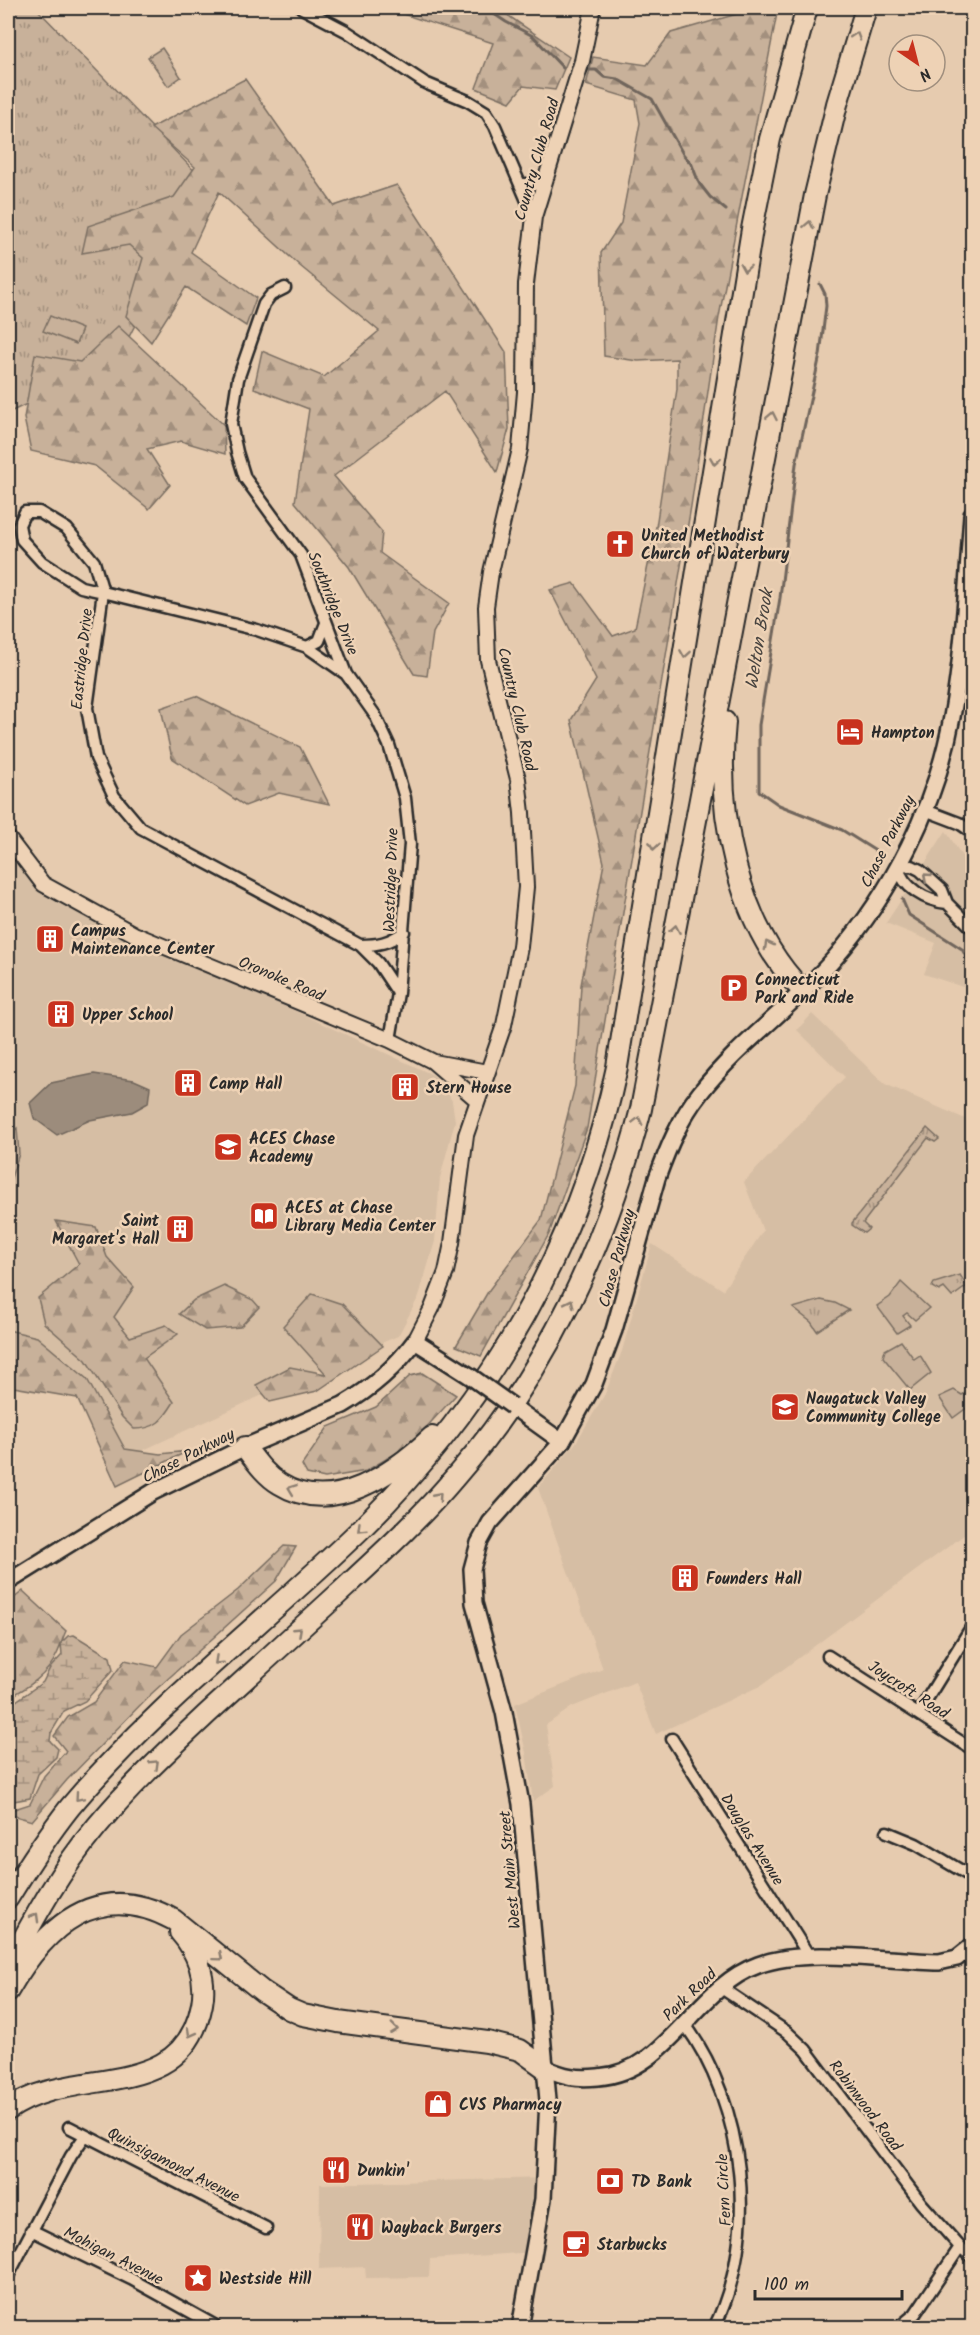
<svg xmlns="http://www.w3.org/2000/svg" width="980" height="2335" viewBox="0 0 980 2335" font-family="Kalam,sans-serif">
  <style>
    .built { fill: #d6bea4 }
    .grass { fill: url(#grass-tufts); stroke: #7a6e62; stroke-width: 1.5 }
    .forest { fill: url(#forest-firs); stroke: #7a6e62; stroke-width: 1.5 }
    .wetland { fill: url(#wetland-marsh); stroke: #7a6e62; stroke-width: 1.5 }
    .garden { fill: #c8b19a; stroke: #7a6e62; stroke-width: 1.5 }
    .water { fill: #9c8c7b; stroke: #6f655b; stroke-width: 1.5 }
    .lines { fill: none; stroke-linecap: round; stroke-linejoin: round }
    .stream { stroke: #6f655b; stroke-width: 3 }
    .minor-casing { stroke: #2b2b2b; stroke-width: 15 }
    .tertiary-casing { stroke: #2b2b2b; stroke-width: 18 }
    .secondary-casing { stroke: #2b2b2b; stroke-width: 20 }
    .motorway-casing { stroke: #2b2b2b; stroke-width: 24 }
    .minor { stroke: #eed2b5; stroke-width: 10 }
    .tertiary { stroke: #eed2b5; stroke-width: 14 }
    .secondary { stroke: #eed2b5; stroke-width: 15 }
    .motorway { stroke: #eed2b5; stroke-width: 20 }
    .secondary-bridge-casing { stroke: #2b2b2b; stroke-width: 20; stroke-linecap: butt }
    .secondary-bridge { stroke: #eed2b5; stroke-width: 15 }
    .oneway { stroke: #8c7e70 }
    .labels { text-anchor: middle; stroke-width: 5; stroke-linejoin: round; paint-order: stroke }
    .street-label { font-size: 16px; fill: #2b2b2b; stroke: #eed2b5 }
    .poi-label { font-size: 16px; font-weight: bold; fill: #2b2b2b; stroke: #eed2b5; text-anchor: start }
    .water-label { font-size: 18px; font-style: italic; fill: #47433f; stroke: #eed2b5 }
  </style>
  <defs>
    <pattern id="grass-tufts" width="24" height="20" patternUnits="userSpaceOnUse" patternTransform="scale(1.5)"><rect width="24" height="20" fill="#c8b19a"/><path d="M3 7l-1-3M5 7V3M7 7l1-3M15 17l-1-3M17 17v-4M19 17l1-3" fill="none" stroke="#a3907e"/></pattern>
    <pattern id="forest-firs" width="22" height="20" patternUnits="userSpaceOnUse" patternTransform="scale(1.5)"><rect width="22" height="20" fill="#c8b19a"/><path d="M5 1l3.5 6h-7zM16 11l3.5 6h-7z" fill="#a3907e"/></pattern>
    <pattern id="wetland-marsh" width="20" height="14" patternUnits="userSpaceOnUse" patternTransform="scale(1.5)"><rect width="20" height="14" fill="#c8b19a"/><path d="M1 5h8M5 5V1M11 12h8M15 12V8" fill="none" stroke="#a3907e"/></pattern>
  </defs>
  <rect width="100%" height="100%" fill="#e6cbaf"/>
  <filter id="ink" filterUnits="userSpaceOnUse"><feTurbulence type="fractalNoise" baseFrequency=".0167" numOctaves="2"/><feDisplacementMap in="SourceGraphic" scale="12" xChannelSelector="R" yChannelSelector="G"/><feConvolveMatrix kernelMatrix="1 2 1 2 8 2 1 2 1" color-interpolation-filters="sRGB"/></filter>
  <g filter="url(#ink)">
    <path class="built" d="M 946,831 L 972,872 L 972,990 L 924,974 L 936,943 L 886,923 Z
      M 8,847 L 43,887 L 61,903 L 433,1075 L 444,1087 L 452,1101 L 455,1121 L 440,1178 L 435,1241 L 419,1296 L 398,1336 L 321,1368 L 124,1459 L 87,1379 L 8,1379 Z
      M 812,1014 L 885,1084 L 970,1121 L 972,1062 L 972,1529 L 762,1685 L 656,1734 L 635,1682 L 572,1707 L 546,1725 L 555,1786 L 533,1801 L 526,1753 L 515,1704 L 603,1669 L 538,1488 L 575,1444 L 605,1394 L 622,1351 L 652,1244 L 723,1290 L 763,1231 L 744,1182 L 845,1077 L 797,1030 Z
      M 545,2178 L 535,2252 L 430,2259 L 429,2277 L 366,2278 L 365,2267 L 319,2269 L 320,2184 Z"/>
    <path class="grass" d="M 8,8 L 36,8 L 210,187 L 169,258 L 105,384 L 31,402 L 8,413 Z
      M 927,1128 L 939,1139 L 935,1142 L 928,1138 L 863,1223 L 869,1229 L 864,1233 L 852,1225 L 852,1223 Z
      M 960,1275 L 967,1286 L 952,1297 L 944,1288 L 939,1291 L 932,1287 L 934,1283 Z
      M 821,1300 L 835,1303 L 849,1310 L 817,1331 L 811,1322 L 793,1308 Z"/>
    <path class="forest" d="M 388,8 L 497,8 L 569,57 L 555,90 L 523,86 L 510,102 L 476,88 L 493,43 L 387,9 Z
      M 736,8 L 778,8 L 719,317 L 691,506 L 587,1128 L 549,1234 L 481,1356 L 456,1346 L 489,1290 L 541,1220 L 575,1086 L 581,985 L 604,863 L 571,720 L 596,680 L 550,590 L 574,583 L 613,636 L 635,628 L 656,527 L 677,389 L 677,359 L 638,361 L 604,356 L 601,253 L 621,223 L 640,123 L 636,100 L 586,85 L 593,57 L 647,65 L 671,33 L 737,14 Z
      M 245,79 L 334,206 L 397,185 L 506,352 L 509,429 L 497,472 L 445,391 L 334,476 L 382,532 L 380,553 L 449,603 L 433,633 L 427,676 L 414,674 L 349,567 L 295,502 L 309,409 L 254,388 L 262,351 L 324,377 L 379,331 L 300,266 L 219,192 L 191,252 L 256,298 L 246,326 L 186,287 L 151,342 L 126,316 L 143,258 L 129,245 L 82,253 L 88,226 L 174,197 L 195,167 L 151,128 Z
      M 118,326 L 224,425 L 225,454 L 181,441 L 147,449 L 170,485 L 149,509 L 95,466 L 31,451 L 24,418 L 35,354 L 80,362 Z
      M 196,696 L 300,747 L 329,804 L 279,793 L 245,806 L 172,758 L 161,708 Z
      M 17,1128 L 19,1154 L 8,1187 L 8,1135 Z
      M 56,1221 L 96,1227 L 107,1257 L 134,1287 L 114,1317 L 130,1337 L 166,1325 L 178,1334 L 144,1358 L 174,1402 C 163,1420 156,1429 134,1429 L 122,1417 L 86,1360 L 44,1323 L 38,1298 L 79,1264 Z
      M 224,1286 L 253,1300 L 259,1307 L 240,1327 L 205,1330 L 179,1314 L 194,1300 Z
      M 312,1294 L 342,1304 L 383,1346 L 317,1391 L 270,1402 L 256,1385 L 290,1367 L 326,1374 L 283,1326 Z
      M 8,1330 L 37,1337 L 87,1379 L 125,1449 L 160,1454 L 188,1451 L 117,1486 L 77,1398 L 8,1386 Z
      M 422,1373 L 456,1395 L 410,1445 L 366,1471 L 325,1478 L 307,1474 L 302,1465 L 328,1427 L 376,1407 L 410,1376 Z
      M 284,1546 L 296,1547 L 276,1581 L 150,1695 L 67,1780 L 32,1821 L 8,1814 L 8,1811 L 30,1804 L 44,1776 L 66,1751 L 54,1736 L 68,1717 L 94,1702 L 125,1660 L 157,1667 L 181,1634 L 238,1590 Z
      M 23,1591 L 66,1631 C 62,1639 61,1646 57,1654 C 48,1675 27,1688 8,1698 L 8,1603 Z"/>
    <path class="wetland" d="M 74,1635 L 110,1657 L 113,1670 L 85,1701 L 64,1711 L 51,1733 L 50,1741 L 58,1749 L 56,1757 L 38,1774 L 30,1798 L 8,1802 L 8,1704 L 16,1701 L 43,1682 L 50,1668 L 62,1655 L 61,1643 L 68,1636 Z"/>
    <path class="garden" d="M 162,48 L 181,77 L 168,86 L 148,57 Z
      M 50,316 L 82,329 L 76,344 L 43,331 Z
      M 901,1282 L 929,1308 L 915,1320 L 907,1313 L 903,1316 L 910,1325 L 897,1333 L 877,1306 L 890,1297 Z
      M 901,1341 L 914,1359 L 920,1355 L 931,1373 L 910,1390 L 883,1357 L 885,1350 Z
      M 972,1389 L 972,1404 L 953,1418 L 939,1397 L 954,1390 L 962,1395 Z"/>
    <path class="water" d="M 94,1074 L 134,1080 L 150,1087 L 148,1103 L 132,1112 L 90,1120 L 57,1135 L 34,1118 L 30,1103 L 51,1083 Z"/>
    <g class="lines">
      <path class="stream" d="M 485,8 L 506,22 L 533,36 L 563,68
        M 584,70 L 596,70 L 604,77 L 617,79 L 652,99 L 683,154 L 692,165 L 699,183 L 710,197 L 726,210
        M 820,284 L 825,294 L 826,306 L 820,355 L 796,464 L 780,598 L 759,725 L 759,791 L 779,805 L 842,830 L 882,855
        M 902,899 L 909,915 L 962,949 L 972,968"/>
      <g class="minor-casing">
        <path id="minor" d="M 302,8 L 346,31 L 425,83 L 468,101 L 486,112 L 495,126 L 534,217
          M 520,184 L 544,184
          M 285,288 L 271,295 L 264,304 L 238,379 L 231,424 L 237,452 L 245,478 L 301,555 L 346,674
          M 326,623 L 319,641 L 307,647 L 257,630 L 103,592 L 81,587 L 42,562 L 22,540 L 19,525 L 25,512 L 39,512 L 67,529 L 94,562 L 103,592 L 87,708 L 96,758 L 114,796 L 141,828 L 360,945 C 378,945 389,943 404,932
          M 307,647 L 346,674 L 375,715 L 389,745 L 405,798 L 410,844 L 398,993 L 390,1040
          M 925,810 L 959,823 L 972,832
          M 947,903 C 926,901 903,888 898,867 L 912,866 L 920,870 L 942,890 L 947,903 L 972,928
          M 360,945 L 378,963 L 398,993
          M 828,1656 L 972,1749
          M 919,1712 L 972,1626
          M 672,1739 L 809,1956
          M 887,1832 L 916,1844 L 972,1877
          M 720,1987 L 787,2032 L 806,2050 L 921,2203 L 960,2247 L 972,2257
          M 684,2023 C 745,2105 760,2235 714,2328
          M 69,2127 L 266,2228
          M 31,2230 L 131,2279 L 214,2325
          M 8,2276 L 71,2156 L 85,2136
          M 898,2328 L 915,2314 L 960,2247"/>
      </g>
      <g class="tertiary-casing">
        <path id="tertiary" d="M 8,838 L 43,884 L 134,934 L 390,1040 L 432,1061 L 476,1099
          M 434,1062 L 487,1072
          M 415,1341 L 432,1308 L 446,1272 L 452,1243 L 466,1135 L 504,1025 L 520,947 L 526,887 L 522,813 L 518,779 L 488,660 L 486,607 L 491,572 L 520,449 L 525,392 L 526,284 L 534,217 L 582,61 L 593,8"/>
      </g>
      <g class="secondary-casing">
        <path id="secondary" d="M 512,1406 L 562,1442
          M 8,1582 L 153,1492 L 245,1447 L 343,1405 C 372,1388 395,1368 415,1341 L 470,1376
          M 545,2068 C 565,2077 576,2079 598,2077 C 669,2072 694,1988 758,1965 C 805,1947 888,1961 939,1962 L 957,1958 L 972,1946
          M 520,2328 L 543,2199 L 548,2100 L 521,1804 L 504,1712 L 474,1603 L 472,1569 L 479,1543 L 490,1523 L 562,1442 L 594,1384 L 614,1330 L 657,1178 C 668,1148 680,1118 700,1093 C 739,1043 792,1007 834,959 C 893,891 936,806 952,717 C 964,651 967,582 972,515"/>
      </g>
      <g class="motorway-casing">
        <path id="motorway" d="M 725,722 C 716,813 737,925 803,991
          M 245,1447 C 255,1460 265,1475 280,1484 C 333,1517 394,1473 432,1437
          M 8,1898 C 27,1867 47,1836 70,1807 C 156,1705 264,1623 360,1530 C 492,1400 579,1248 617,1067 L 752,229 L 770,139 L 807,8
          M 8,1968 C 33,1919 61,1869 97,1826 C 131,1785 170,1749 208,1713 C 251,1674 294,1634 337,1595 C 378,1557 420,1519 456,1476 C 547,1371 607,1243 641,1109 L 815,195 L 837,104 L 866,8
          M 8,1991 C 46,1925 98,1878 174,1920 L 262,1991 L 289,2009 L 303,2015 L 338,2022 L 487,2042 L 520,2050 L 545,2068
          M 8,2110 C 70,2063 183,2106 202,2004 C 207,1978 197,1951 180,1932"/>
      </g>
      <use href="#minor" class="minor"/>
      <use href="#tertiary" class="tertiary"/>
      <use href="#secondary" class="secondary"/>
      <use href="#motorway" class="motorway"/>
      <g class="secondary-bridge-casing">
        <path id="secondary-bridge" d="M 470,1376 L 512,1406"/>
      </g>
      <use href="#secondary-bridge" class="secondary-bridge"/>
    </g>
    <defs><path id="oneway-chevron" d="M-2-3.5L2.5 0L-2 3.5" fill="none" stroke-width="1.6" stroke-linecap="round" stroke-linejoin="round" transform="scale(1.5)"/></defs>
    <g class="oneway">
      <use href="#oneway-chevron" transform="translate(856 36) rotate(-73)"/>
      <use href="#oneway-chevron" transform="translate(809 225) rotate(-79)"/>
      <use href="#oneway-chevron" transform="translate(745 268) rotate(99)"/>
      <use href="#oneway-chevron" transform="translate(772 416) rotate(-79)"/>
      <use href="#oneway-chevron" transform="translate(715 461) rotate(99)"/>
      <use href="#oneway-chevron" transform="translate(685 654) rotate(99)"/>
      <use href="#oneway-chevron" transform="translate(654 846) rotate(99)"/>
      <use href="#oneway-chevron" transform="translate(927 877) rotate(-139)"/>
      <use href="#oneway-chevron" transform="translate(675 929) rotate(-80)"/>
      <use href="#oneway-chevron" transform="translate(768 945) rotate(-118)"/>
      <use href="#oneway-chevron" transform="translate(638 1121) rotate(-76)"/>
      <use href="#oneway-chevron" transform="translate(570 1303) rotate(-64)"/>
      <use href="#oneway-chevron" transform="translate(292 1489) rotate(-159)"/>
      <use href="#oneway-chevron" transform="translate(438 1496) rotate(-48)"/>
      <use href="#oneway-chevron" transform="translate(361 1528) rotate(136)"/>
      <use href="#oneway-chevron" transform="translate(298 1631) rotate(-43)"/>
      <use href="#oneway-chevron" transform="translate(218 1661) rotate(137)"/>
      <use href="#oneway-chevron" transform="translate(155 1764) rotate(-44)"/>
      <use href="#oneway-chevron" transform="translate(79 1797) rotate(131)"/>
      <use href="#oneway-chevron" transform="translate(35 1917) rotate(-60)"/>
      <use href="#oneway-chevron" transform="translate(219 1957) rotate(40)"/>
      <use href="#oneway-chevron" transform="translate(394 2029) rotate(7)"/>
      <use href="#oneway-chevron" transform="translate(191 2033) rotate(119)"/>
    </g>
  </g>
  <defs>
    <g id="church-square" transform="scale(1.5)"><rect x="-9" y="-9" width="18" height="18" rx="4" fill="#c8321e" stroke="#eed2b5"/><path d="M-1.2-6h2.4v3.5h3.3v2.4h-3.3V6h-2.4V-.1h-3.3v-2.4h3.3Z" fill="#fff"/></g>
    <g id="hotel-square" transform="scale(1.5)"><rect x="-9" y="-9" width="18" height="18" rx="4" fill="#c8321e" stroke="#eed2b5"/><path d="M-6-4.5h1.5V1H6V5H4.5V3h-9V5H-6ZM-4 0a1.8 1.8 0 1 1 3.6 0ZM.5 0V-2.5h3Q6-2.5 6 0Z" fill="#fff"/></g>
    <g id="building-square" transform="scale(1.5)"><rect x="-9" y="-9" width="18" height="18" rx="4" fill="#c8321e" stroke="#eed2b5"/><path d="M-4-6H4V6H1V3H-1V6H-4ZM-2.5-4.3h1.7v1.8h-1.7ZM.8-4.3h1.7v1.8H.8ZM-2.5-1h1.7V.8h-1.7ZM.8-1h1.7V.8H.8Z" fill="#fff"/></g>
    <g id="parking-square" transform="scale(1.5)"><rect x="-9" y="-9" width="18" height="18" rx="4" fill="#c8321e" stroke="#eed2b5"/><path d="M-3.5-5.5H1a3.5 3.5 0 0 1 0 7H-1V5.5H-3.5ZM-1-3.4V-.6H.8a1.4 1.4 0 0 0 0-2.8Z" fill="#fff"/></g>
    <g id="school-square" transform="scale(1.5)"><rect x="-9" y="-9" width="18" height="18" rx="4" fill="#c8321e" stroke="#eed2b5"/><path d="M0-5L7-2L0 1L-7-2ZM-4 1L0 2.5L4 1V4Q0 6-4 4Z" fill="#fff"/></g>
    <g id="library-square" transform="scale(1.5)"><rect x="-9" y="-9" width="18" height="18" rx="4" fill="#c8321e" stroke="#eed2b5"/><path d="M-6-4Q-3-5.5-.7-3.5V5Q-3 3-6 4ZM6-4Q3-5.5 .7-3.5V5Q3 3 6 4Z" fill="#fff"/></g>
    <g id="university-square" transform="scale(1.5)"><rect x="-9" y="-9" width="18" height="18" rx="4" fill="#c8321e" stroke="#eed2b5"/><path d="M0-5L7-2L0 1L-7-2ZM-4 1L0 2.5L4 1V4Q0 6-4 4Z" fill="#fff"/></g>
    <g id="shop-square" transform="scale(1.5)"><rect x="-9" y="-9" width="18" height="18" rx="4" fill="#c8321e" stroke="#eed2b5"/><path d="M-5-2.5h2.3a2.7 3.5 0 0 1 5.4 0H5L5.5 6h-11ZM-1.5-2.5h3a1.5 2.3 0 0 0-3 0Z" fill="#fff"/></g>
    <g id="restaurant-square" transform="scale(1.5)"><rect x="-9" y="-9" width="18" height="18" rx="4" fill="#c8321e" stroke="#eed2b5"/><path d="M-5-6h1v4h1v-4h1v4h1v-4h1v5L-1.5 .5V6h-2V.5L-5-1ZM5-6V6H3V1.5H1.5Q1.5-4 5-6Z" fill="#fff"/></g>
    <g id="bank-square" transform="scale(1.5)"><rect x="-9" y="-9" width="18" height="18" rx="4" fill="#c8321e" stroke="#eed2b5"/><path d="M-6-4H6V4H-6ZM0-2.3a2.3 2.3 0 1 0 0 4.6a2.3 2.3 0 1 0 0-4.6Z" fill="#fff"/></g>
    <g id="cafe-square" transform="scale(1.5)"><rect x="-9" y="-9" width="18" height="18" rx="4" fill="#c8321e" stroke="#eed2b5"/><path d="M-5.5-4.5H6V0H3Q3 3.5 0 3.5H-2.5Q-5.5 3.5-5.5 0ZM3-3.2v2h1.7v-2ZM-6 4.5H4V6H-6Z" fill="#fff"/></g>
    <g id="sight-square" transform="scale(1.5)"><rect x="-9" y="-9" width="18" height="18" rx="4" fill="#c8321e" stroke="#eed2b5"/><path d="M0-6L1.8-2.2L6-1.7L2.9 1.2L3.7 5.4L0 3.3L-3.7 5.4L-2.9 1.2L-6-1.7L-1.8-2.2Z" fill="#fff"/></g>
  </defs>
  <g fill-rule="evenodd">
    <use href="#church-square" x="620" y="544"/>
    <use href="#hotel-square" x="850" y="732"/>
    <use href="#building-square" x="50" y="939"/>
    <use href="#parking-square" x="734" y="988"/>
    <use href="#building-square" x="61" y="1014"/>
    <use href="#building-square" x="188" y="1083"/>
    <use href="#building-square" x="405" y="1087"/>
    <use href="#school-square" x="228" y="1147"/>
    <use href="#library-square" x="264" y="1216"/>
    <use href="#building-square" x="180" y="1229"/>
    <use href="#university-square" x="785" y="1407"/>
    <use href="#building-square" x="685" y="1578"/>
    <use href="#shop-square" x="438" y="2104"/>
    <use href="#restaurant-square" x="336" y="2170"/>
    <use href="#bank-square" x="610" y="2181"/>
    <use href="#restaurant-square" x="360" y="2227"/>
    <use href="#cafe-square" x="576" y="2244"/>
    <use href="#sight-square" x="198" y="2278"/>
  </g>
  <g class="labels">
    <g class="street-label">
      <text transform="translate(536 159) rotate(-74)" y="6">Country Club Road</text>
      <text transform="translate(334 603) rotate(68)" y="6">Southridge Drive</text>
      <text transform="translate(81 659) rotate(-84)" y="6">Eastridge Drive</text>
      <text transform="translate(518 709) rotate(77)" y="6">Country Club Road</text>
      <text transform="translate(887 841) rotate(-63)" y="6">Chase Parkway</text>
      <text transform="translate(390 880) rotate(-88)" y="6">Westridge Drive</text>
      <text transform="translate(282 978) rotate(23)" y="6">Oronoke Road</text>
      <text transform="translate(616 1258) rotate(-75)" y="6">Chase Parkway</text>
      <text transform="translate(188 1455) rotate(-27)" y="6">Chase Parkway</text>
      <text transform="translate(909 1689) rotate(33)" y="6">Joycroft Road</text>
      <text transform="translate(753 1839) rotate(58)" y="6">Douglas Avenue</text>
      <text transform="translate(509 1870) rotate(-95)" y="6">West Main Street</text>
      <text transform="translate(689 1994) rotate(-44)" y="6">Park Road</text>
      <text transform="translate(866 2105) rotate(53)" y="6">Robinwood Road</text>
      <text transform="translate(174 2164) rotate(27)" y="6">Quinsigamond Avenue</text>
      <text transform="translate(723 2190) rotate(-93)" y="6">Fern Circle</text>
      <text transform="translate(114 2255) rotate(27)" y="6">Mohigan Avenue</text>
    </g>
    <g class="poi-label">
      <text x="641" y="541">United Methodist<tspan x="641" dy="18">Church of Waterbury</tspan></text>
      <text x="871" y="738">Hampton</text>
      <text x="71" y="936">Campus<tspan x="71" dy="18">Maintenance Center</tspan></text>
      <text x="755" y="985">Connecticut<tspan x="755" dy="18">Park and Ride</tspan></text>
      <text x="82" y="1020">Upper School</text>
      <text x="209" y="1089">Camp Hall</text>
      <text x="426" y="1093">Stern House</text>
      <text x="249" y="1144">ACES Chase<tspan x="249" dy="18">Academy</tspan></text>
      <text x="285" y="1213">ACES at Chase<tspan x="285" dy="18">Library Media Center</tspan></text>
      <text x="159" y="1226" text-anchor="end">Saint<tspan x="159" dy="18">Margaret's Hall</tspan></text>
      <text x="806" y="1404">Naugatuck Valley<tspan x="806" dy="18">Community College</tspan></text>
      <text x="706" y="1584">Founders Hall</text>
      <text x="459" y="2110">CVS Pharmacy</text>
      <text x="357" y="2176">Dunkin'</text>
      <text x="631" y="2187">TD Bank</text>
      <text x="381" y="2233">Wayback Burgers</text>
      <text x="597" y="2250">Starbucks</text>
      <text x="219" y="2284">Westside Hill</text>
    </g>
    <g class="water-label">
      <text transform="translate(759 639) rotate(-81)" y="6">Welton Brook</text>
    </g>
  </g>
  <rect width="980" height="2335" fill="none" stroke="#eed2b5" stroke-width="30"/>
  <rect x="15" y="15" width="950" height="2305" fill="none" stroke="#2b2b2b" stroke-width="2" filter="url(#ink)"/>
  <g transform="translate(917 63) rotate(145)"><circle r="28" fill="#eed2b5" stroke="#a08f7e" stroke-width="1.5"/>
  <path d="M0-4.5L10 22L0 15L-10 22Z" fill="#c8321e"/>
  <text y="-9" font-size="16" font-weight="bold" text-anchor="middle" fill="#2b2b2b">N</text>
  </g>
  <path d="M755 2290v9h147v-9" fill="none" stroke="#2b2b2b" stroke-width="3"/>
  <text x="764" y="2290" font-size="18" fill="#2b2b2b" stroke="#eed2b5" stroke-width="4.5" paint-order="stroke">100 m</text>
</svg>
